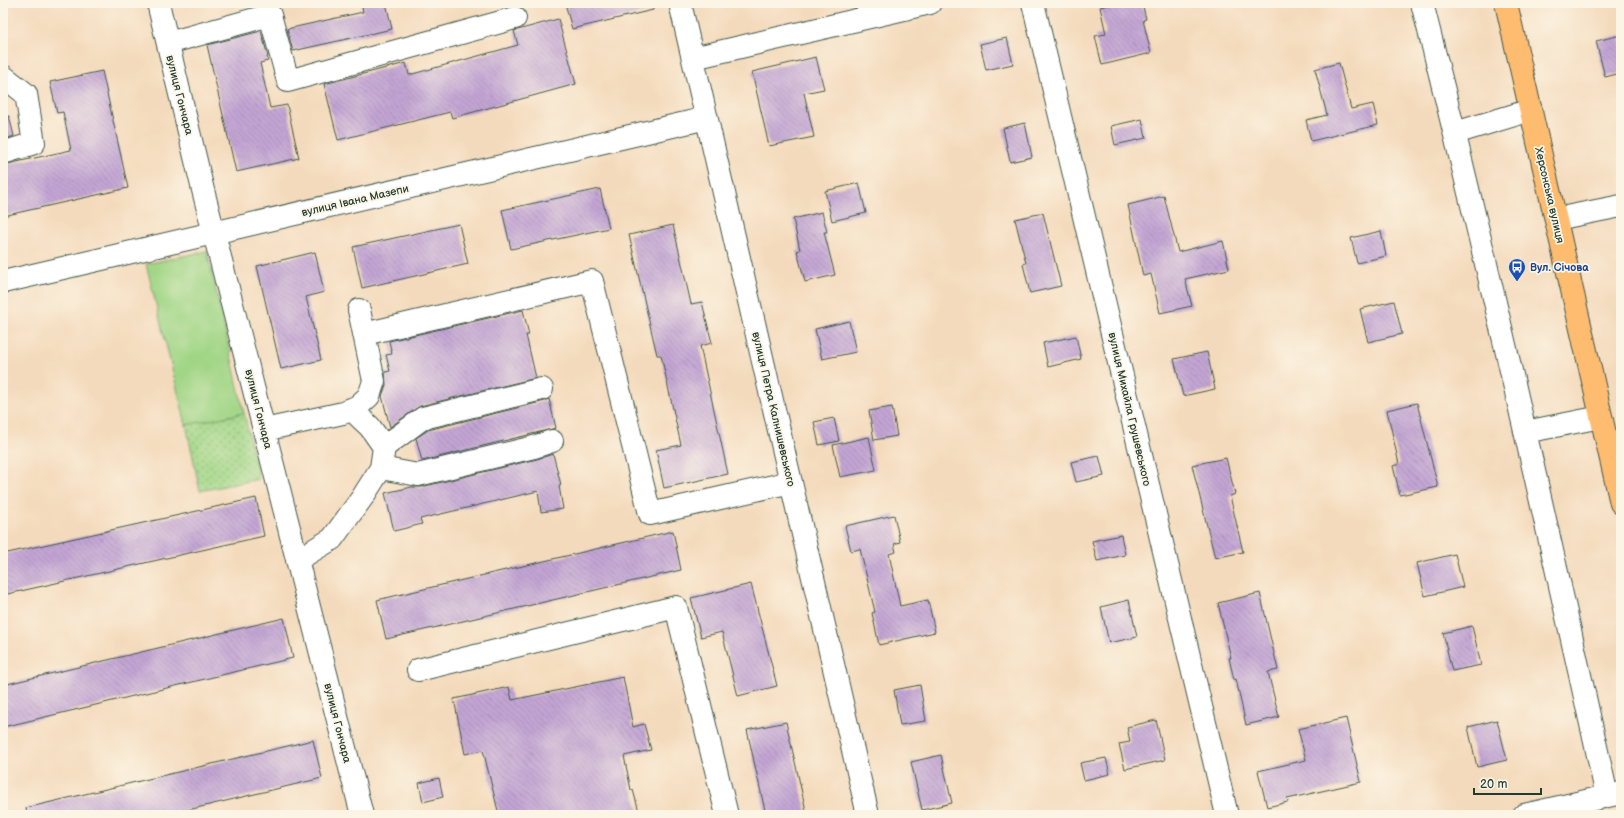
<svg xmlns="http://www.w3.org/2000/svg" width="1624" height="818" viewBox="0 0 1624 818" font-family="'Balsamiq Sans',sans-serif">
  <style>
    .green { fill: #a0d585; stroke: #60895c }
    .park { fill: url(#park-dots); stroke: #60895c }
    .building { fill: url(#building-back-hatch) }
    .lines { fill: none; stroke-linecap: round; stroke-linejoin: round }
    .minor-casing { stroke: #3f5548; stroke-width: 24 }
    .major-casing { stroke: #3f5548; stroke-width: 24 }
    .minor { stroke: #fff; stroke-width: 22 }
    .major { stroke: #febc70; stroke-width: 22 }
    .labels { text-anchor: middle; stroke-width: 3.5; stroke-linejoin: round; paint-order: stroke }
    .street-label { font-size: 11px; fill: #1f3d34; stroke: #fcf5e5 }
    .transit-label { font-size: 11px; font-weight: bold; fill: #164399; stroke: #fcf5e5; text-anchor: start }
  </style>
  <defs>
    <pattern id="park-dots" width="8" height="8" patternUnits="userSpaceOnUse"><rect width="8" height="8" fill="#a0d585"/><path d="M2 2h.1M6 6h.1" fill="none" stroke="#82ae6e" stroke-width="1.8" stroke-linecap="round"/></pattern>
    <pattern id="building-back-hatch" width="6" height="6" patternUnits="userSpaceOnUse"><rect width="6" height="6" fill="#c3a5d4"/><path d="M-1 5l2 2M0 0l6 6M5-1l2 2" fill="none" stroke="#9e88ad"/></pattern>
  </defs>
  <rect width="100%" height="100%" fill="#fcf5e5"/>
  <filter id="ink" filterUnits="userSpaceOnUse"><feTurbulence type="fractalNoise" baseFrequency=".025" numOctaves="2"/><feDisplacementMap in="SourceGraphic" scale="8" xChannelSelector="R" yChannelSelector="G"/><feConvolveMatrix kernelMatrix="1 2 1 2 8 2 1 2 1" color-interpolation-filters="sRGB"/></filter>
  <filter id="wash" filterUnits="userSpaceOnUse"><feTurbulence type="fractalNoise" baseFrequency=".012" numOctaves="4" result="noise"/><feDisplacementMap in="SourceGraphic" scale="16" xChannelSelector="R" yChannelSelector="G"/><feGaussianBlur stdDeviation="0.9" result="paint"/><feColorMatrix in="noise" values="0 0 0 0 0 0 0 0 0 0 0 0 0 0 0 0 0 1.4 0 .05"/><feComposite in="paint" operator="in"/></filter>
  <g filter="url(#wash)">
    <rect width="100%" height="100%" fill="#f4dabc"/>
    <path class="green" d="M 207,251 L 244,413 L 186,425 L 146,264 Z"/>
    <path class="park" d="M 244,413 L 259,479 L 200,491 L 186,425 Z"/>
    <g id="blocks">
      <path class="building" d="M 361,3 L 386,3 L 392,29 L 293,51 L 287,29 L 363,12 Z
        M 565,3 L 653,3 L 653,10 L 572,29 Z
        M 1117,3 L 1142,3 L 1146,19 L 1143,20 L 1151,53 L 1102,65 L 1095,36 L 1106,34 L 1100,7 Z
        M 558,19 L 576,84 L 452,118 L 450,112 L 338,140 L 324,84 L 406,63 L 409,75 L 518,45 L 514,31 Z
        M 261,31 L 268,57 L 267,57 L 268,61 L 260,63 L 270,108 L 287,105 L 299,158 L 236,172 L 207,45 Z
        M 1621,35 L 1621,73 L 1605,77 L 1596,41 Z
        M 1007,38 L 1013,64 L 986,70 L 980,44 Z
        M 816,57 L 824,89 L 804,93 L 814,137 L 769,146 L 752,72 Z
        M 1339,63 L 1351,109 L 1373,104 L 1378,125 L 1311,141 L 1306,120 L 1327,115 L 1315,69 Z
        M 102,71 L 128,188 L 3,216 L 3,165 L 71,150 L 63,112 L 57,113 L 50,82 Z
        M 9,116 L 14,136 L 3,140 L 3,117 Z
        M 1142,119 L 1146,138 L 1115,145 L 1111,126 Z
        M 1025,123 L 1032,157 L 1010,162 L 1003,128 Z
        M 859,183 L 866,213 L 832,221 L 825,191 Z
        M 600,189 L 609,228 L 511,249 L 502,210 Z
        M 1164,196 L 1178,252 L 1223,241 L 1229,269 L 1185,279 L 1192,306 L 1160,313 L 1151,274 L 1143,276 L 1128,205 Z
        M 822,212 L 827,232 L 824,232 L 835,275 L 805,282 L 797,251 L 800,250 L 793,219 Z
        M 1043,213 L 1061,286 L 1030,293 L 1023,264 L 1026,263 L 1015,219 Z
        M 459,224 L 468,264 L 362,288 L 353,247 Z
        M 673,225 L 691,304 L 702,302 L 712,343 L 700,346 L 728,474 L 664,488 L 656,450 L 681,445 L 661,355 L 657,355 L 629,235 Z
        M 1381,231 L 1386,256 L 1357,263 L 1351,238 Z
        M 315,252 L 324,292 L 306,297 L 321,360 L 281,369 L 257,266 Z
        M 1394,301 L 1402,334 L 1368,342 L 1360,309 Z
        M 523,310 L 529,335 L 526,335 L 536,378 L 420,406 L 390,427 L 382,396 L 386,385 L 385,372 L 390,371 L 386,355 L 392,354 L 389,341 Z
        M 849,321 L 856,352 L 822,359 L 815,329 Z
        M 1076,336 L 1081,359 L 1048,367 L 1043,343 Z
        M 1207,352 L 1215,389 L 1183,396 L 1174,359 Z
        M 549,399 L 556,428 L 422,461 L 416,438 L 428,430 L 545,401 Z
        M 1417,403 L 1438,487 L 1400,495 L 1393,466 L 1399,464 L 1387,410 Z
        M 892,407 L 897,436 L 874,440 L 869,411 Z
        M 834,418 L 839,441 L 819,445 L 814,422 Z
        M 869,437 L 876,470 L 840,477 L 833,445 Z
        M 553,454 L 561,485 L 559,486 L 563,509 L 541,512 L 538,491 L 420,519 L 422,524 L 394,531 L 385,493 L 412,487 L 421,487 L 537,459 Z
        M 1099,456 L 1104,476 L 1076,482 L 1071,462 Z
        M 1226,458 L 1235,494 L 1230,496 L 1243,552 L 1215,558 L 1192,465 Z
        M 256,498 L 264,536 L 3,595 L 3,554 Z
        M 894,515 L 900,542 L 894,544 L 896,552 L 889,554 L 900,606 L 928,600 L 935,632 L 879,645 L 872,613 L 875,612 L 860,549 L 851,551 L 845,526 Z
        M 673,531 L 681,570 L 386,639 L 377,600 Z
        M 1121,535 L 1125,555 L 1097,561 L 1092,541 Z
        M 1455,554 L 1463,587 L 1425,596 L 1417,563 Z
        M 751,584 L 777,686 L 738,696 L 722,632 L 701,637 L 691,598 Z
        M 1260,593 L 1278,670 L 1268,672 L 1279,717 L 1246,725 L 1236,679 L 1234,680 L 1229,658 L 1231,658 L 1218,603 Z
        M 1129,600 L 1137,637 L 1109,643 L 1101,607 Z
        M 284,618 L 293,658 L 3,727 L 3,685 Z
        M 1472,626 L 1481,665 L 1452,671 L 1443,633 Z
        M 623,677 L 633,727 L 644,724 L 651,750 L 624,756 L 631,790 L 633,790 L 640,815 L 499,815 L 483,750 L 465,754 L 454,699 L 509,687 L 512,700 Z
        M 920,685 L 926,721 L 900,725 L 894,690 Z
        M 1346,718 L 1361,782 L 1287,799 L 1288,802 L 1267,807 L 1258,771 L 1306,760 L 1298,729 Z
        M 1156,720 L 1165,760 L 1125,769 L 1119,744 L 1130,742 L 1127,727 Z
        M 1497,720 L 1507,760 L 1477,767 L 1468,727 Z
        M 786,722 L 807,815 L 766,815 L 747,730 Z
        M 313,740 L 322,778 L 167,815 L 27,815 L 26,808 Z
        M 941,755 L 952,803 L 922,810 L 911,762 Z
        M 1106,758 L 1110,774 L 1084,780 L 1080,763 Z
        M 439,778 L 443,797 L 423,802 L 419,783 Z"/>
    </g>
  </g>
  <g filter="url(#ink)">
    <use href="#blocks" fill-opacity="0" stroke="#3f5548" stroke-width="1"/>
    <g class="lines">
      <g class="minor-casing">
        <path id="minor" d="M 158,3 L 203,190 L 362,815
          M 680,3 L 868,815
          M 1033,3 L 1227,815
          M 1422,3 C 1489,266 1548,531 1607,796
          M 168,43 L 270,15 L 288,81 L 515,18
          M 693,58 L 930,3
          M 3,76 L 26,94 L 34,143 L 3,153
          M 1455,133 L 1531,110
          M 1556,219 L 1621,206
          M 3,282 L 707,118
          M 364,334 L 592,281 L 650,514 L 791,482
          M 264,430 L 343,413 L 358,406 L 369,396 L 374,381 L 359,310
          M 1525,432 L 1601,417
          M 384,447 L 423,418 L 542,389
          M 381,468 L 418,475 L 534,447 L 552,441
          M 297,560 L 332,539 L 362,498 L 381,468 L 384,447 L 370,427 L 351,409
          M 418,670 L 676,607 L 727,815
          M 1524,815 L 1621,793"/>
      </g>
      <g class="major-casing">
        <path id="major" d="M 1506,3 L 1621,503"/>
      </g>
      <use href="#minor" class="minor"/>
      <use href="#major" class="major"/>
    </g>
  </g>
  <defs>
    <g id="bus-pin" transform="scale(0.9)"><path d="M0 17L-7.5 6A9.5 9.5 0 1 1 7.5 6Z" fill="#1a4fb4" stroke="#fcf5e5"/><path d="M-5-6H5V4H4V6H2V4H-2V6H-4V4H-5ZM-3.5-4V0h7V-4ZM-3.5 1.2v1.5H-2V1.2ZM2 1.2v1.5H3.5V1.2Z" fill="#fff"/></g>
  </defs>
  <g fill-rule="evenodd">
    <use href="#bus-pin" x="1517" y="267"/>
  </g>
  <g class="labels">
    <g class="street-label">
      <text transform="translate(180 95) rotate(76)" y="4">вулиця Гончара</text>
      <text transform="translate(1550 195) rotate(77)" y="4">Херсонська вулиця</text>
      <text transform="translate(355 200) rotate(-13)" y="4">вулиця Івана Мазепи</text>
      <text transform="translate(259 409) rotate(76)" y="4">вулиця Гончара</text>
      <text transform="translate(774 409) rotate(77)" y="4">вулиця Петра Калнишевського</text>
      <text transform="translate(1130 409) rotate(77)" y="4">вулиця Михайла Грушевського</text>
      <text transform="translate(338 723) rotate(76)" y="4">вулиця Гончара</text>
    </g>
    <g class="transit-label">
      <text x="1530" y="271">Вул. Січова</text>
    </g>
  </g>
  <rect width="1624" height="818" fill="none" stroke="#fcf5e5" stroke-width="16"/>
  <path d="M1474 788v6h67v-6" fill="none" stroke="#1f3d34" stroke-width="2"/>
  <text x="1480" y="788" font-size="12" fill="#1f3d34" stroke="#fcf5e5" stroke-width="3" paint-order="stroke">20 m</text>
</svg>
